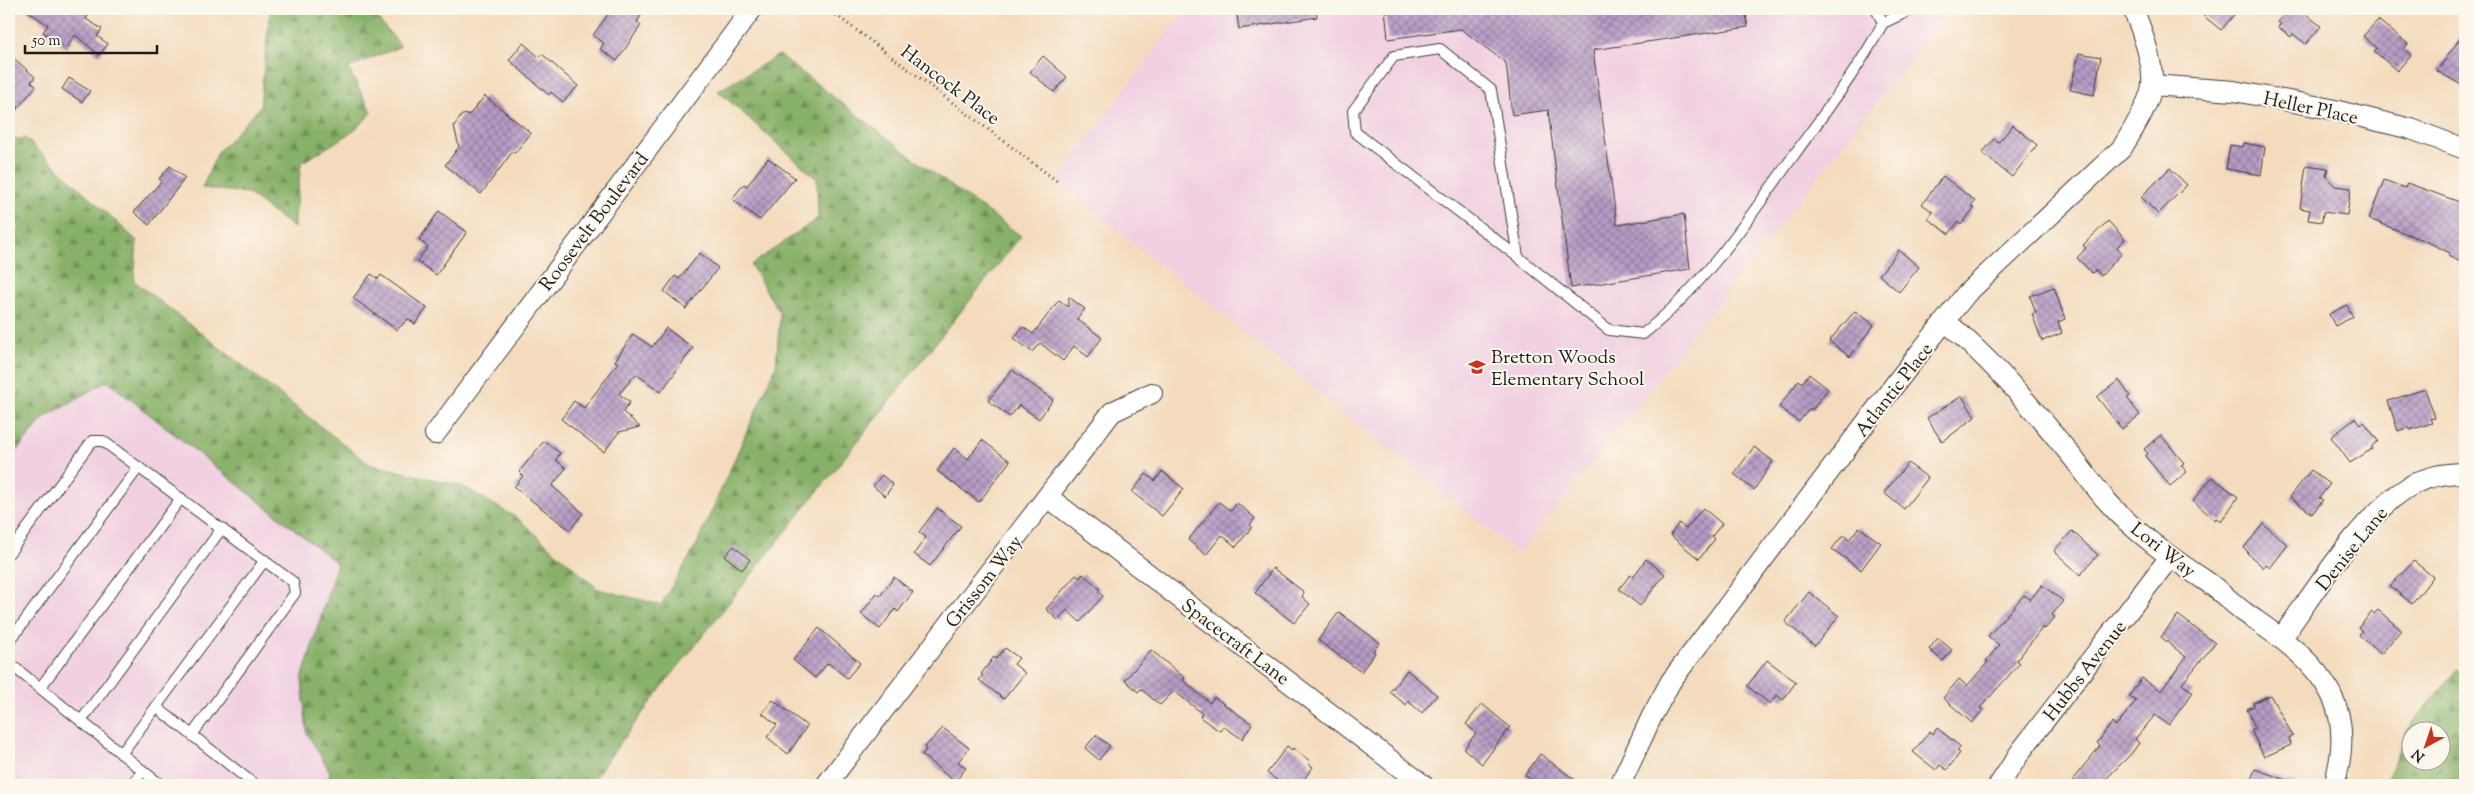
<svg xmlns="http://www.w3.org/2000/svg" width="2474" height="794" viewBox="0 0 2474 794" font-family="'Sorts Mill Goudy',serif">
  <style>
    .built { fill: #f1d0e2 }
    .forest { fill: url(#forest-firs); stroke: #526642; fill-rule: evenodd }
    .building { fill: url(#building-cross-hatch) }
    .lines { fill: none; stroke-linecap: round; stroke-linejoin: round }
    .lane-casing { stroke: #3c3934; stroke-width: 12 }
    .street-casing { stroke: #3c3934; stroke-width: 22 }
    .path { stroke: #3c3934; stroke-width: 3; stroke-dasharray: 1 4; stroke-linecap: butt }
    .lane { stroke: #fff; stroke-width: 10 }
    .street { stroke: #fff; stroke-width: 20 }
    .labels { text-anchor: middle; stroke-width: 4; stroke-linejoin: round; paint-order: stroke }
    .street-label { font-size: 19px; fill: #1c1c1c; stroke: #fbf7ec }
    .poi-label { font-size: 19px; fill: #1c1c1c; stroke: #fbf7ec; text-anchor: start }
  </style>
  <defs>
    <pattern id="forest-firs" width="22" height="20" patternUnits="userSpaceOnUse" patternTransform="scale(1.25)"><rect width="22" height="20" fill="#87b067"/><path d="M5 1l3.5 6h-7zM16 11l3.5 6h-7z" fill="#6e8e54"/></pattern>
    <pattern id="building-cross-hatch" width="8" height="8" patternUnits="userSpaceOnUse" patternTransform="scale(1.25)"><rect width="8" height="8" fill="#b69cc5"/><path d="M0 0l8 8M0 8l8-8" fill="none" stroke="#937e9f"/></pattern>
  </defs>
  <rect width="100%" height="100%" fill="#fbf7ec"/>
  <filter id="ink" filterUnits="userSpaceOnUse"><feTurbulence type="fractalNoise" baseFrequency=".02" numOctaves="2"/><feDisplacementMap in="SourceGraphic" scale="10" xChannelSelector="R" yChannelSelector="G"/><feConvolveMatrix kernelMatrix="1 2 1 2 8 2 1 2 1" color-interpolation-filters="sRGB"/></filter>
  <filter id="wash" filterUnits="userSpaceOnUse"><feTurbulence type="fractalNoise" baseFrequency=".0096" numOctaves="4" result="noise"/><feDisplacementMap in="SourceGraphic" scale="20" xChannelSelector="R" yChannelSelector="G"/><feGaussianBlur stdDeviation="1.12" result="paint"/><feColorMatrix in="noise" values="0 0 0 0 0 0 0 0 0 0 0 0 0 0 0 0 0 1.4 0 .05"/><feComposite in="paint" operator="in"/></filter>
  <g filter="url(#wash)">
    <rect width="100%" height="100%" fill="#f4dbbe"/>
    <path class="built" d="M 1185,9 L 1924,9 L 1941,21 L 1519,554 L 1057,181 Z
      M 107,381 L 337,563 L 302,679 L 307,733 L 330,772 L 326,785 L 9,785 L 9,460 L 45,417 Z"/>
    <path class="forest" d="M 270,9 L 369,9 L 401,46 L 348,68 L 372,113 L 351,133 L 301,163 L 294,228 L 247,193 L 202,188 L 218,152 L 260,107 Z
      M 779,55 L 929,170 L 1021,236 L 662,687 L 589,785 L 326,785 L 330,772 L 307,733 L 302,679 L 337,563 L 107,381 L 45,417 L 9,460 L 9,230 L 18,233 L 13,182 L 9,178 L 9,140 L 25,138 L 137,241 L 134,281 L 369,464 L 462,486 L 517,518 L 598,589 L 661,605 L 696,546 L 776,366 L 780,314 L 751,265 L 818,218 L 817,179 L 718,91 Z
      M 2457,670 L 2465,679 L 2465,785 L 2385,785 L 2407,730 ZM 2412,732 L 2442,732 L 2442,762 L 2412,762 Z"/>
    <g id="blocks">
      <path class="building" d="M 25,9 L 92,9 L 86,19 L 102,29 L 97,36 L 108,44 L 99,55 L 75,35 L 66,48 L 43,32 L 48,25 Z
        M 612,9 L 635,9 L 642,14 L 637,22 L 641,25 L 617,61 L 600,49 L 604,43 L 593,35 Z
        M 1236,9 L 1316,9 L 1317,17 L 1239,29 Z
        M 1385,9 L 1745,9 L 1748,27 L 1593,50 L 1617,225 L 1684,214 L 1690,269 L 1571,288 L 1548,110 L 1512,115 L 1506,63 L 1461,29 L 1388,39 Z
        M 2195,9 L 2239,9 L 2221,30 Z
        M 2289,9 L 2299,9 L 2321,26 L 2306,44 L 2293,34 L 2291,37 L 2278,27 L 2281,24 L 2278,22 Z
        M 2378,20 L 2408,44 L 2404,49 L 2411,55 L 2397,71 L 2374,51 L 2377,48 L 2363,36 Z
        M 2465,31 L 2465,87 L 2437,71 Z
        M 523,43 L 539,57 L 542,54 L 578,86 L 563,102 L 551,92 L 549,95 L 509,60 Z
        M 2079,53 L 2101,57 L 2094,95 L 2070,90 Z
        M 9,54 L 35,77 L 31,82 L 36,86 L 9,119 Z
        M 1043,56 L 1067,77 L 1054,92 L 1030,72 Z
        M 69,78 L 90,91 L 82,102 L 62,89 Z
        M 485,96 L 531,133 L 515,153 L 513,151 L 481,194 L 445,165 L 459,147 L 454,126 L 462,115 L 470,114 Z
        M 2013,125 L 2037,145 L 2012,177 L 1982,153 L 1994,139 L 1999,142 Z
        M 2244,143 L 2265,147 L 2261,175 L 2226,169 L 2230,145 L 2243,147 Z
        M 768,158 L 795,178 L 760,220 L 732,199 L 744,184 L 747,186 Z
        M 2306,165 L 2328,168 L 2326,176 L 2335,186 L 2351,188 L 2347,215 L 2323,212 L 2322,222 L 2308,220 L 2310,210 L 2300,208 Z
        M 170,166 L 185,178 L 149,225 L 134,212 L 162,181 L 159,179 Z
        M 2170,168 L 2187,185 L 2158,214 L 2141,197 Z
        M 1943,176 L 1975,201 L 1971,206 L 1974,208 L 1961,225 L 1958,222 L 1949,234 L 1928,219 L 1933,212 L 1922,204 Z
        M 2384,180 L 2405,188 L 2407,183 L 2465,204 L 2465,264 L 2448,256 L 2450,253 L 2430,243 L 2369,219 Z
        M 439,211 L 467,232 L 436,275 L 417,261 L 428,247 L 419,240 Z
        M 2108,221 L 2125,239 L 2117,247 L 2122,253 L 2101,276 L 2096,270 L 2092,273 L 2077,258 L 2086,248 L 2083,245 Z
        M 1899,250 L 1919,267 L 1899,292 L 1879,275 Z
        M 700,253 L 718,268 L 686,309 L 664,291 L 675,276 L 679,279 Z
        M 371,274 L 378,279 L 381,275 L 427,308 L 415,324 L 408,319 L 397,330 L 353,298 Z
        M 2054,287 L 2065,319 L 2058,322 L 2062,333 L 2042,341 L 2032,314 L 2036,313 L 2030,296 Z
        M 1069,297 L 1085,309 L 1077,319 L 1102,338 L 1088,357 L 1074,346 L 1063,361 L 1040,343 L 1032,352 L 1014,338 L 1023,327 L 1033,334 L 1059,300 L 1068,307 Z
        M 2347,305 L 2353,317 L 2335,326 L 2329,314 Z
        M 1855,311 L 1874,325 L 1850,357 L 1829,341 Z
        M 666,328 L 693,348 L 661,392 L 636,374 L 619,394 L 630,402 L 623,412 L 640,427 L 619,432 L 604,452 L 561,419 L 574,401 L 584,408 L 618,363 L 615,361 L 633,334 L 652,347 Z
        M 1012,370 L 1053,400 L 1039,419 L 1019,405 L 1010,417 L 988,401 Z
        M 1809,374 L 1828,389 L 1812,410 L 1810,408 L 1799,422 L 1779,407 L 1799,380 L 1802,383 Z
        M 2119,380 L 2130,396 L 2127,398 L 2140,415 L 2122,429 L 2097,397 Z
        M 2425,389 L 2435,418 L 2430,419 L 2432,423 L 2410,430 L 2409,427 L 2398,431 L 2388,401 Z
        M 1962,396 L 1975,417 L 1942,442 L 1927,418 Z
        M 2356,418 L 2361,424 L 2364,422 L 2378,441 L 2372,446 L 2372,449 L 2350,463 L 2331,437 Z
        M 2161,435 L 2184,463 L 2181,465 L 2187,472 L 2170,486 L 2145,456 L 2148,454 L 2144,449 Z
        M 982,440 L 1010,461 L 979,502 L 937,471 L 954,448 L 968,459 Z
        M 544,441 L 560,453 L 556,460 L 566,468 L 552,486 L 583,513 L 570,530 L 514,487 L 523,476 L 519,472 Z
        M 1754,447 L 1773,461 L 1754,490 L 1734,474 Z
        M 1908,463 L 1928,478 L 1904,509 L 1884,493 Z
        M 2311,470 L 2330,484 L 2319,498 L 2323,500 L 2312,514 L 2290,497 Z
        M 1162,471 L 1184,489 L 1162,516 L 1132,492 L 1146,474 L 1155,481 Z
        M 882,475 L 893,485 L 885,496 L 873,486 Z
        M 2212,477 L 2238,497 L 2221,522 L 2216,518 L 2215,520 L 2193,501 Z
        M 1219,502 L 1231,511 L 1237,503 L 1255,518 L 1250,525 L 1252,527 L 1236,547 L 1222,535 L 1206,555 L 1188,540 Z
        M 937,508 L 961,526 L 930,566 L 914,554 L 926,537 L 919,532 Z
        M 1703,508 L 1722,524 L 1712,536 L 1715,539 L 1699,559 L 1670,535 L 1679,523 L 1686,529 Z
        M 2263,524 L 2288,545 L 2270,568 L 2266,565 L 2264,568 L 2247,553 L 2248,552 L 2244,548 Z
        M 1859,527 L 1881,543 L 1861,570 L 1832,549 L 1843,535 L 1849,540 Z
        M 2072,531 L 2098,555 L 2080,575 L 2054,551 Z
        M 734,546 L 750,560 L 742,570 L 725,556 Z
        M 1646,559 L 1665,574 L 1640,606 L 1619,589 L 1630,575 L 1633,577 Z
        M 2414,561 L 2433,577 L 2412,604 L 2390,586 Z
        M 1273,568 L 1304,592 L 1302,597 L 1310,604 L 1294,623 L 1255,593 Z
        M 1083,574 L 1100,589 L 1098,591 L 1103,596 L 1080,622 L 1067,610 L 1058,620 L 1046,609 L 1076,575 L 1080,578 Z
        M 894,577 L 913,592 L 898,612 L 895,609 L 880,629 L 861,614 L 877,593 L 880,596 Z
        M 2042,585 L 2063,601 L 2052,615 L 2055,617 L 2045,629 L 2043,627 L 2017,660 L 2020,663 L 1980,708 L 1983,710 L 1972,723 L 1943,698 L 1959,679 L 1967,686 L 1988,662 L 1986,661 L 1999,645 L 1988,636 L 2024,595 L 2030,600 Z
        M 1809,592 L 1839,616 L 1815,646 L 1785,622 Z
        M 2378,610 L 2401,630 L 2381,654 L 2359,635 L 2362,631 L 2358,628 L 2372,612 L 2374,614 Z
        M 1339,612 L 1380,643 L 1373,651 L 1375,653 L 1361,672 L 1318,640 Z
        M 2178,615 L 2215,643 L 2182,684 L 2193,692 L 2169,725 L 2155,715 L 2135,739 L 2139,743 L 2131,754 L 2100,785 L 2080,785 L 2073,779 L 2100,746 L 2097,743 L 2112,723 L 2116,726 L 2136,701 L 2129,696 L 2142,678 L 2161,691 L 2186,657 L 2161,637 Z
        M 819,628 L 860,663 L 847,678 L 828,663 L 815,678 L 793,660 Z
        M 1938,638 L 1952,650 L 1943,661 L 1929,649 Z
        M 1005,648 L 1019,658 L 1014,664 L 1025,673 L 1004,699 L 979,680 L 983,675 L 981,674 L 994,657 L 996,659 Z
        M 1151,650 L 1185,678 L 1183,680 L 1210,703 L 1214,697 L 1252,724 L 1242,739 L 1223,726 L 1220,731 L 1212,726 L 1200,717 L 1202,713 L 1174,691 L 1160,705 L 1141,689 L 1138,692 L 1125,680 Z
        M 1767,660 L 1796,682 L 1783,700 L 1777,695 L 1770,704 L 1747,686 Z
        M 1407,670 L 1437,695 L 1422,713 L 1408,701 L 1406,705 L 1390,692 Z
        M 2270,695 L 2293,736 L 2289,738 L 2291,745 L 2264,757 L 2251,730 L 2255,728 L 2247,709 L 2254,706 L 2253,703 Z
        M 773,700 L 807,726 L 788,754 L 767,737 L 777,725 L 762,713 Z
        M 1482,704 L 1510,727 L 1482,764 L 1464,749 L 1476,733 L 1466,724 Z
        M 943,728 L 969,748 L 958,762 L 966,768 L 955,782 L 922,755 L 926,750 L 924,748 Z
        M 1937,728 L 1961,747 L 1957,751 L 1960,753 L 1947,770 L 1940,765 L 1936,770 L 1913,752 L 1930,731 L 1933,734 Z
        M 1096,735 L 1110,746 L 1099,760 L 1085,748 Z
        M 1287,746 L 1292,750 L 1293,748 L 1310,761 L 1308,763 L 1313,767 L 1300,785 L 1284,785 L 1267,773 Z
        M 1540,754 L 1582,785 L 1539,785 L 1525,775 Z
        M 2255,769 L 2295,783 L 2295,785 L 2249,785 Z"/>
    </g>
  </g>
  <g filter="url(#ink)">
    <use href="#blocks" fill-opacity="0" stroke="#3c3934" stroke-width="1"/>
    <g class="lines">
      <g class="lane-casing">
        <path id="lane" d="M 1876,9 L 1883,23
          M 1883,23 L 1913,9
          M 1518,257 L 1491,90 L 1440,49 L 1394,56 L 1353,111 L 1355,132 L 1518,257 L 1609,330 L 1643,334 C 1704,286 1749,218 1794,155 C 1825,112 1858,70 1883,23
          M 9,553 L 92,441 L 103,441 L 293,582 L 295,593 L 192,735 L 255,785
          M 9,642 L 139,467
          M 9,663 L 143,771 L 131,785
          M 40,688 L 181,498
          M 156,707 L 192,735
          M 81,721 L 222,528
          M 121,754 L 265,560
          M 143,771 L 161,785"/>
      </g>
      <g class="street-casing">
        <path id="street" d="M 2152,85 L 2234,91 L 2326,108 L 2411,129 L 2465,149
          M 1945,321 C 1989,358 2028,402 2064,447 C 2079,464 2091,483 2106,500 C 2135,533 2170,557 2206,581 C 2219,590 2231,602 2244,612 C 2276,635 2312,657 2331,694 C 2346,723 2343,755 2334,785
          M 435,434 L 752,9
          M 1048,497 L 1423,785
          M 2282,637 C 2315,592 2360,517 2407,488 C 2424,477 2446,473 2465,473
          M 826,785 L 1112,412 L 1152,393
          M 1620,785 L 1652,716 L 1671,681 L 1899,379 L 1966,294 L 2122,148 C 2131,133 2151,102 2152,84 C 2154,64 2141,27 2133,9
          M 1999,785 L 2021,751 L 2170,557"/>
      </g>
      <path class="path" d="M 828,9 L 1057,181"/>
      <use href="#lane" class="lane"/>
      <use href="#street" class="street"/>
    </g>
  </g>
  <defs>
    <g id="school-bare" transform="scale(1.35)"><path d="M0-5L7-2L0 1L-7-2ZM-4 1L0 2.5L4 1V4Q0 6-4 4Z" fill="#c8321e" stroke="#fbf7ec" stroke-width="2.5" paint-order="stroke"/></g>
  </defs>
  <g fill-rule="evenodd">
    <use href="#school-bare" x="1477" y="367"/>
  </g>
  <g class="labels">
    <g class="street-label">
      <text transform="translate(951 84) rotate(37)" y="7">Hancock Place</text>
      <text transform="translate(2311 107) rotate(12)" y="7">Heller Place</text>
      <text transform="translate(593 221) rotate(-53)" y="7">Roosevelt Boulevard</text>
      <text transform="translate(1893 389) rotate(-52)" y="7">Atlantic Place</text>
      <text transform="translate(2351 548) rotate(-51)" y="7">Denise Lane</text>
      <text transform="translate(2164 549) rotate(38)" y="7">Lori Way</text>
      <text transform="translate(983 581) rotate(-52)" y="7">Grissom Way</text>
      <text transform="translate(1236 641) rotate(37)" y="7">Spacecraft Lane</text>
      <text transform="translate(2084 670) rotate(-52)" y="7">Hubbs Avenue</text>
    </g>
    <g class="poi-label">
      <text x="1491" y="363">Bretton Woods<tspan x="1491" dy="22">Elementary School</tspan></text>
    </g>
  </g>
  <rect width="2474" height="794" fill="none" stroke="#fbf7ec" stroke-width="30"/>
  <g transform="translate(2426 746) rotate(220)"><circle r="24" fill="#fbf7ec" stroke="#a29f99"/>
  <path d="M0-4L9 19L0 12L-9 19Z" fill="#c8321e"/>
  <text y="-8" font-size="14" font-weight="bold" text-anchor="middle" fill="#1c1c1c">N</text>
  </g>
  <path d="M25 45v8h132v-8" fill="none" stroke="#1c1c1c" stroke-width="2.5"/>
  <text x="32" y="45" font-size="15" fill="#1c1c1c" stroke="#fbf7ec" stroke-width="4" paint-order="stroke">50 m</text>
</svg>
